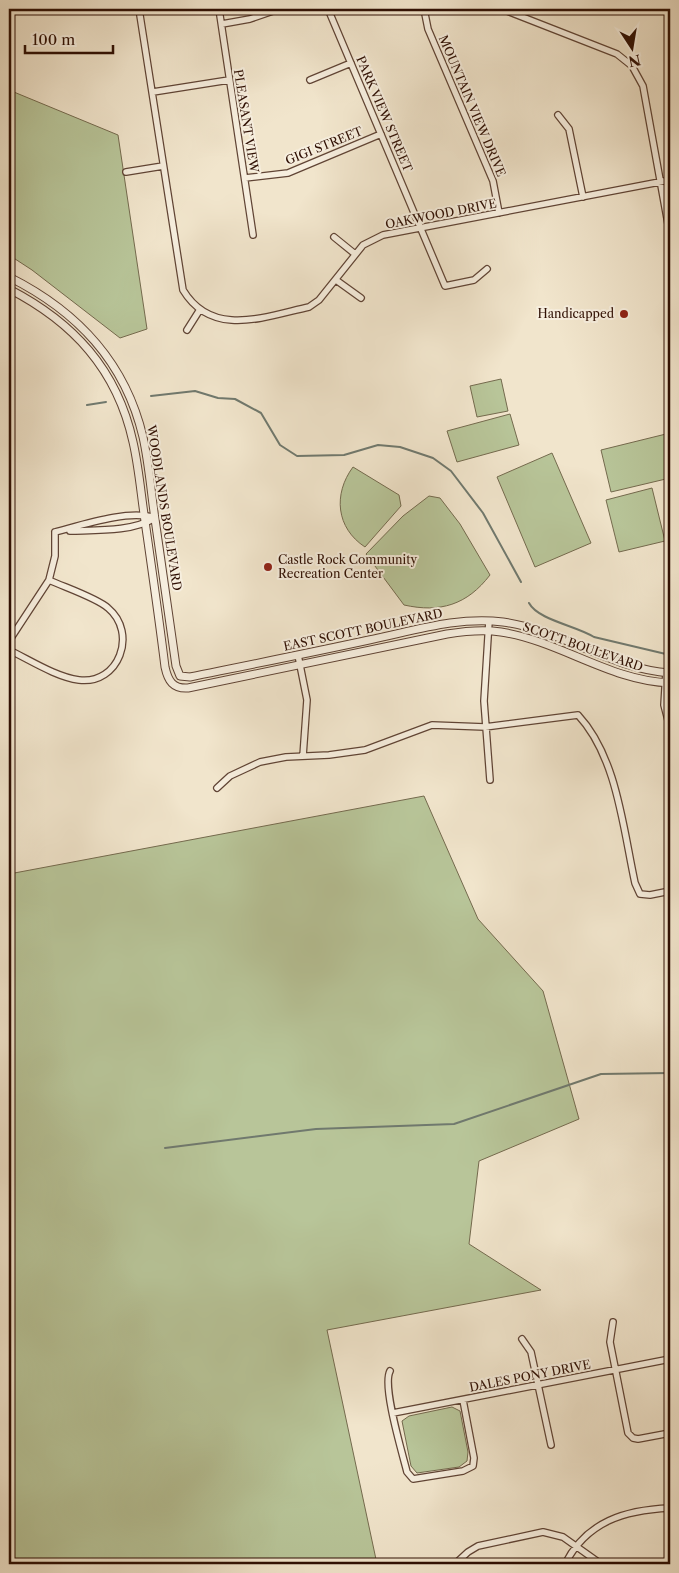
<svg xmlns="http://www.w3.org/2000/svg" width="679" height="1573" viewBox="0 0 679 1573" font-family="'Libre Caslon Text',serif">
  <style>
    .green { fill: #b8c599; stroke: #746a4e }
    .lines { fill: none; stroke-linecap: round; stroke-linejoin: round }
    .stream { stroke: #70796e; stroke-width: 2 }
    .minor-casing { stroke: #604435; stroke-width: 8 }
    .tertiary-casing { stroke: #604435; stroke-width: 9 }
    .minor { stroke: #f6eede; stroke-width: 5.5 }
    .tertiary { stroke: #f6eede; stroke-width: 7 }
    .poi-dot { fill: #8f2418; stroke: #f6eede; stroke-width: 2 }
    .labels { text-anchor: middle; stroke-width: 4; stroke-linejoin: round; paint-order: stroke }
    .street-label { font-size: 12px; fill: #2f0f03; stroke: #f6eede }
    .poi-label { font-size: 12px; fill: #2f0f03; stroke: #f6eede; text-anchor: end }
  </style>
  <rect width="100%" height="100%" fill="#f1e5cc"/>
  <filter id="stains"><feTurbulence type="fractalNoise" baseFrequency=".004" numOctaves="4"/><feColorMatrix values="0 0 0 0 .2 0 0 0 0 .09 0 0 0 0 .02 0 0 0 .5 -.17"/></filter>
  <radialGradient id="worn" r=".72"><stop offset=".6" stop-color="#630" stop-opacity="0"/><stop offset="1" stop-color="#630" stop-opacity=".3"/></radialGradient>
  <path class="green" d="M 9,90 L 118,135 L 147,329 L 120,338 L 32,270 L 9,255 Z
    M 501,379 L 508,411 L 477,417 L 470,386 Z
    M 510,414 L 519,445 L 457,462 L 447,431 Z
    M 670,433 L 670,478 L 611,492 L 601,450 Z
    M 552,453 L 591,543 L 535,567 L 497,477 Z
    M 353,467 L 399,495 L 401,506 L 365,547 C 336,528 333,494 353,467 Z
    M 652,488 L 665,541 L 619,552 L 606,500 Z
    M 429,496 L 440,498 L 460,524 L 490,575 C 467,605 440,613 404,605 L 366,554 L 403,516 Z
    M 424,796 L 478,919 L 543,991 L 579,1119 L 479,1161 L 469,1244 L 541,1290 L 327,1330 L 377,1564 L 9,1564 L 9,874 Z
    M 452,1407 L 460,1411 L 468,1452 L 467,1461 L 459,1467 L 417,1473 L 411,1466 L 402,1421 L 409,1416 Z"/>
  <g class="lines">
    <path class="stream" d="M 151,396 L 195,391 L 218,398 L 235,399 L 261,413 L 280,445 L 297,456 L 344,455 L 378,445 L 400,447 L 433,458 L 451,471 L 483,513 L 521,582
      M 87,405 L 106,402
      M 529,603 C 538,620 577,626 594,637 L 670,655
      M 165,1148 L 316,1129 L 454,1124 L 601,1074 L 670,1073"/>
    <g class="minor-casing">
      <path id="minor" d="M 139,9 L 183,290 C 212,338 264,317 309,307 L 319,300 L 363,245 L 383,235 L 670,180
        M 219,9 L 253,235
        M 328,9 L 445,286 L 474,280 L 487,269
        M 424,9 L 428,29 L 493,181 L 499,213
        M 502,9 L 617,54 L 632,66 L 643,86 L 670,235
        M 668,9 L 670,12
        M 222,24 L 250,19 L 279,9
        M 310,80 L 351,63
        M 153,92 L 229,80
        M 558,115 L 569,129 L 583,197
        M 126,172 L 163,166
        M 245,178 L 288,173 L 381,134
        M 334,237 L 355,254
        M 336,280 L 361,298
        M 187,330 L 199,311
        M 70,531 C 97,530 131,532 155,518
        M 55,532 C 82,525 129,509 155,518
        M 489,621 L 484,701 L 490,780
        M 9,641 L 49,580 L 55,556 L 55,532
        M 9,650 C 30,660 56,677 79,680 C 119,685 138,633 108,608 C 97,598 64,587 49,580
        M 298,655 L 307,700 L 303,756
        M 666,672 L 664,705 L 670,728
        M 217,788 L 230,776 L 260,762 L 286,757 L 329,755 L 365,750 L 432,725 L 485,727 L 578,715 C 617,757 623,828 635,883 L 640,894 L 650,895 L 670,891
        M 613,1322 L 610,1342 L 628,1433 L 633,1438 L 638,1439 L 670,1433
        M 522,1339 L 531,1352 L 551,1445
        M 390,1371 C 382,1386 402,1452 407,1472 L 413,1479 L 463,1471 L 473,1466 L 474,1458 L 463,1400
        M 393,1413 L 670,1359
        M 455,1564 L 468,1552 L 478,1546 L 543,1532 L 563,1537 L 601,1564
        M 565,1564 C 587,1521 625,1510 670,1508"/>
    </g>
    <g class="tertiary-casing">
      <path id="tertiary" d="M 9,277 C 77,311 125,361 143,437 C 149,464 151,492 155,519 C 162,568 169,617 176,666 L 180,676 L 190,677 C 249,665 309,653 369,640 C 413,631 458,616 503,622 C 562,630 611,669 670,673
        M 9,289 C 73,322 117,369 133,442 C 139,468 141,495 145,521 C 152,570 159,618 165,667 C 168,681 173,689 188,688 L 447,634 C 465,631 483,629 501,632 C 560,641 610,681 670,683"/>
    </g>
    <use href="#minor" class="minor"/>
    <use href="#tertiary" class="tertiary"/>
  </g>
  <g class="poi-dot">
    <circle cx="624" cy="314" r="5"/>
    <circle cx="268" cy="567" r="5"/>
  </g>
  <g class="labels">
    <g class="street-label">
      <text transform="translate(472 106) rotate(67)" y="4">MOUNTAIN VIEW DRIVE</text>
      <text transform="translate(384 114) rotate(67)" y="4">PARK VIEW STREET</text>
      <text transform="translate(246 121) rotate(81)" y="4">PLEASANT VIEW</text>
      <text transform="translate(324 146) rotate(-22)" y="4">GIGI STREET</text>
      <text transform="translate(441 214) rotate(-11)" y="4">OAKWOOD DRIVE</text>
      <text transform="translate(164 508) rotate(81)" y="4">WOODLANDS BOULEVARD</text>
      <text transform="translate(363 630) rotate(-12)" y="4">EAST SCOTT BOULEVARD</text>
      <text transform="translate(583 647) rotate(19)" y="4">SCOTT BOULEVARD</text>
      <text transform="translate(530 1376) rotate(-11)" y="4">DALES PONY DRIVE</text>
    </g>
    <g class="poi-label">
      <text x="614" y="318">Handicapped</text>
      <text x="278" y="564" text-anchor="start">Castle Rock Community<tspan x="278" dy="14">Recreation Center</tspan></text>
    </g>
  </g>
  <rect width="679" height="1573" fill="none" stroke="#f1e5cc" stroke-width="30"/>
  <rect x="10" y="10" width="659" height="1553" fill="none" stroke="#2f0f03" stroke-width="2.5"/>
  <rect x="15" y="15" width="649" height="1543" fill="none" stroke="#2f0f03"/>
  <g transform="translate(632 48) rotate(168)" stroke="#f6eede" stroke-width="4" paint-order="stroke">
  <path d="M0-4L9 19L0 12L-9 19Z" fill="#2f0f03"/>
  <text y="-8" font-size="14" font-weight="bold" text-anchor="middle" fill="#2f0f03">N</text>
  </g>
  <path d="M25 45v8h88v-8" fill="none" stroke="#2f0f03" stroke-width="2.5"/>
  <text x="32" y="45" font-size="15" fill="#2f0f03" stroke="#f6eede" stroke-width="4" paint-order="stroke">100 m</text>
  <rect width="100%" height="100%" filter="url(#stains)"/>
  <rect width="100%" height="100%" fill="url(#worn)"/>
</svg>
